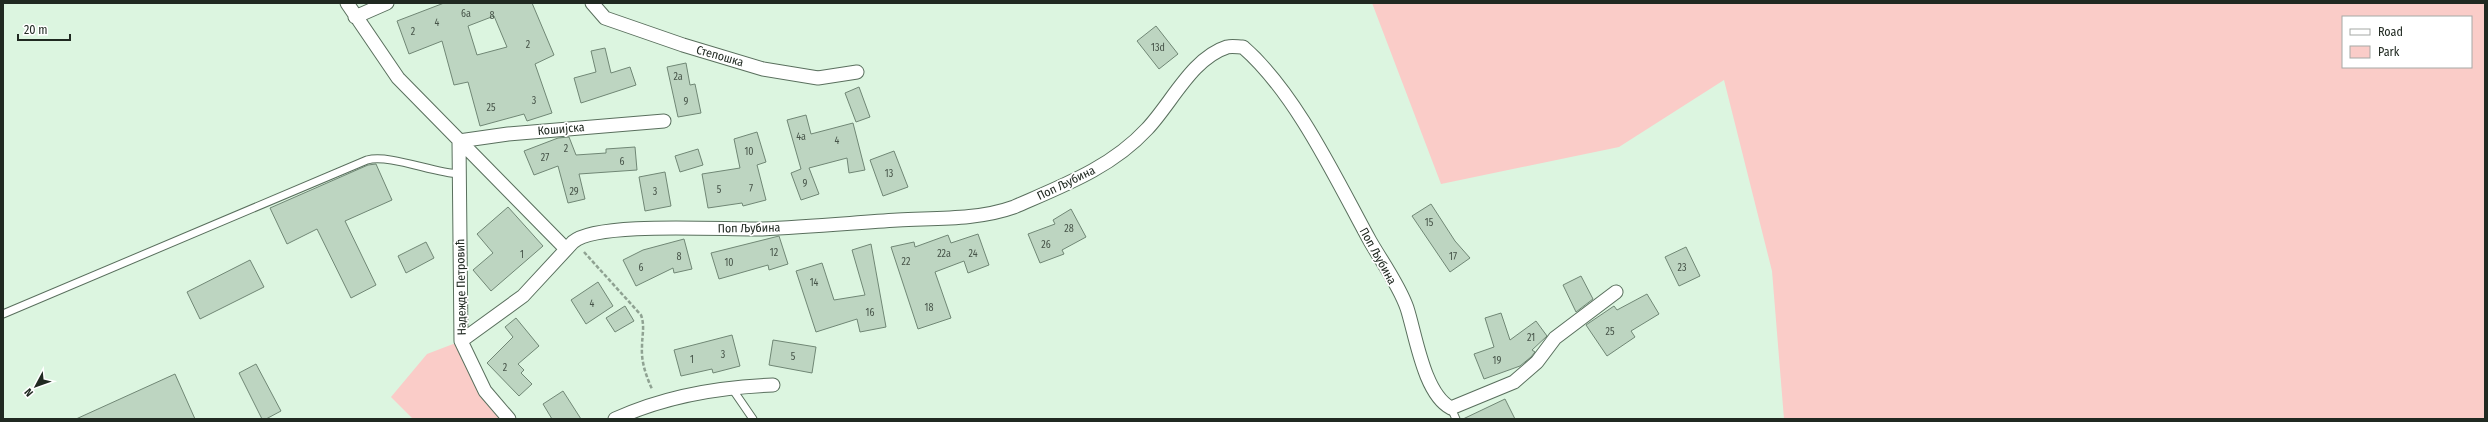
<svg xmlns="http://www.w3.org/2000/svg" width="2488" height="422" viewBox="0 0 2488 422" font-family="'Fira Sans Condensed',sans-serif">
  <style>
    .green { fill: #faccc8; fill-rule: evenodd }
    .building { fill: #bdd5c1; stroke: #708775; fill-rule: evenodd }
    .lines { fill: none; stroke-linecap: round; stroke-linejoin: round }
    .lane-casing { stroke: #596f5d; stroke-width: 9 }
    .street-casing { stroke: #596f5d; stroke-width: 15 }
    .path { stroke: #8fa292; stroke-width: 2.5; stroke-dasharray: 4 2; stroke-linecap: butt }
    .lane { stroke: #fff; stroke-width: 7 }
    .street { stroke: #fff; stroke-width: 13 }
    .labels { text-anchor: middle; stroke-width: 3.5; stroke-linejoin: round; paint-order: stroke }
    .number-label { font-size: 10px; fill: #475449 }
    .street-label { font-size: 12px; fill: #202921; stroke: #fff }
  </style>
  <rect width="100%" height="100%" fill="#dcf5e0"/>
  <path class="green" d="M 1372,3 L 2485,3 L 2485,419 L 1784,419 L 1772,271 L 1724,80 L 1619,147 L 1441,184 ZM 2343,17 L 2471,17 L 2471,67 L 2343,67 Z
    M 461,341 L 509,419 L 413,419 L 391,397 L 427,354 Z"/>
  <path class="building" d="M 444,3 L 532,3 L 554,55 L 535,64 L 552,113 L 527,121 L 524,114 L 480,126 L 468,82 L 454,85 L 442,41 L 409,54 L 397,21 ZM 494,16 L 507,47 L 477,55 L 468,26 Z
    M 1156,26 L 1178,54 L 1159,69 L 1137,41 Z
    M 605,48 L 611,73 L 630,67 L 636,85 L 581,103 L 574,78 L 596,72 L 591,51 Z
    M 686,63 L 690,85 L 695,84 L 701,113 L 678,117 L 667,67 Z
    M 859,87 L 870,117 L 856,122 L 845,93 Z
    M 806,115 L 811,134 L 853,123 L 865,170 L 849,173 L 847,158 L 809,168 L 819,194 L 801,200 L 791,173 L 801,169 L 787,120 Z
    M 757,132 L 766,162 L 757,165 L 766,200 L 743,206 L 742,203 L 708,208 L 702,174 L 740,168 L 734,139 Z
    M 569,137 L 576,155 L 606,153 L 606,149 L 635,147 L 637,170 L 579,174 L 585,199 L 568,203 L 558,166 L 534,175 L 524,151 L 558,138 Z
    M 698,149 L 703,165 L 680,172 L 675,156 Z
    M 894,151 L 908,187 L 883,196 L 870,160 Z
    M 376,164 L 392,200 L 345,221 L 376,285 L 351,298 L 317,229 L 287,244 L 270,208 L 368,165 Z
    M 665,172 L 671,206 L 645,211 L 639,177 Z
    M 1431,204 L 1455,241 L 1470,258 L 1450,272 L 1412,216 Z
    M 508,207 L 543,246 L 491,291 L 473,270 L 493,253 L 477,234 Z
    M 1071,209 L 1086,237 L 1062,250 L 1064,254 L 1040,263 L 1028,234 L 1055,224 L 1053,220 Z
    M 978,234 L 989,265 L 968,273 L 964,261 L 935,272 L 951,318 L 918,329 L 891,247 L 914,242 L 915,247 L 948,235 L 951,243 Z
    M 779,236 L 788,264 L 769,270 L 768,265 L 719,279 L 711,253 Z
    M 684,239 L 692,269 L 674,273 L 673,268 L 636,286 L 623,260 L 643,250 Z
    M 426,242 L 434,258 L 406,273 L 398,256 Z
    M 871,244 L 886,327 L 860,332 L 857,319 L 816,332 L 796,271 L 822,263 L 834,300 L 865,295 L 852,250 Z
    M 1686,247 L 1700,276 L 1679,286 L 1665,257 Z
    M 250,260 L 264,287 L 200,319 L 187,292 Z
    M 1581,276 L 1593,299 L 1576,312 L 1563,285 Z
    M 598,282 L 613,306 L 586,324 L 571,300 Z
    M 1647,294 L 1659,314 L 1631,331 L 1635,337 L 1607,356 L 1586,325 L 1614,306 L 1617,310 Z
    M 625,306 L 634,321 L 615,332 L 606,318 Z
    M 1501,313 L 1510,340 L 1536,321 L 1547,336 L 1532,350 L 1535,352 L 1531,357 L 1520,366 L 1484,379 L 1474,354 L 1494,347 L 1485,318 Z
    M 516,318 L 539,346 L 518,364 L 524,370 L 521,373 L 532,384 L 519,396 L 487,363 L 513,337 L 505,327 Z
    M 732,335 L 740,366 L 713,373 L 712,369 L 681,376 L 674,350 Z
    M 773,340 L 816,347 L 812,373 L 769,365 Z
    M 256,364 L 281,411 L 266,419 L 262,419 L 239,373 Z
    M 175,374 L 195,419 L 76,419 Z
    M 563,391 L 581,419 L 552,419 L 543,404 Z
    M 1505,399 L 1515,419 L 1463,419 Z"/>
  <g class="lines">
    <g class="lane-casing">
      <path id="lane" d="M 3,314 L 367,160 C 390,154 433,173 459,174
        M 731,387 L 753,419
        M 1451,408 L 1456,419"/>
    </g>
    <g class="street-casing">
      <path id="street" d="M 347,3 L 398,78 L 566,249
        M 592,3 L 605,18 L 683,45 L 763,69 L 818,78 L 857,72
        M 355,17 L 387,3
        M 461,341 L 523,296 L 573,242 C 597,221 725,230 762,229 C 807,227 852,223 898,220 C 936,218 978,220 1014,207 C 1062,186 1111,168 1147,129 C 1171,104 1192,58 1227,47 C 1232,46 1238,47 1243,47 C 1296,93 1336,179 1370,241 C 1382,262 1399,285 1407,308 C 1416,336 1424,394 1451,408 L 1514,382 L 1537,362 L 1555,338 L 1616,292
        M 509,419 L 485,391 L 461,341 L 459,141 L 508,134 L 664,121
        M 615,419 C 665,396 718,387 773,385"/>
    </g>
    <path class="path" d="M 584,252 L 641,315 C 645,326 642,335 642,347 C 641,361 646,376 652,389"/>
    <use href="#lane" class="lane"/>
    <use href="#street" class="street"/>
  </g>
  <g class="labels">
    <g class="number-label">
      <text x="466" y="17">6a</text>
      <text x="492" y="19">8</text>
      <text x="437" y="26">4</text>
      <text x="413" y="35">2</text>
      <text x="528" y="48">2</text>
      <text x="1158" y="51">13d</text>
      <text x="678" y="80">2a</text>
      <text x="534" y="104">3</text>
      <text x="686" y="105">9</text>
      <text x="491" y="111">25</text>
      <text x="801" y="140">4a</text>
      <text x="837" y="144">4</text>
      <text x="566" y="152">2</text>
      <text x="749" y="155">10</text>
      <text x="545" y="161">27</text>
      <text x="622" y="165">6</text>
      <text x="889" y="177">13</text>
      <text x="805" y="187">9</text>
      <text x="751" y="192">7</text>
      <text x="719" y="193">5</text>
      <text x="574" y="195">29</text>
      <text x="655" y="195">3</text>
      <text x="1429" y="226">15</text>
      <text x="1069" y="232">28</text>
      <text x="1046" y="248">26</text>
      <text x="774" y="256">12</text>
      <text x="944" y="257">22a</text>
      <text x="973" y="257">24</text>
      <text x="522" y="258">1</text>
      <text x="679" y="260">8</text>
      <text x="1453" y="260">17</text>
      <text x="906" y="265">22</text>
      <text x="729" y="266">10</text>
      <text x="641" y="271">6</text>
      <text x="1682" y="271">23</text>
      <text x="814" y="286">14</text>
      <text x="592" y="307">4</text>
      <text x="929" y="311">18</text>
      <text x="870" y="316">16</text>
      <text x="1610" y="335">25</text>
      <text x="1531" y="341">21</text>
      <text x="723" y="358">3</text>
      <text x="793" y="360">5</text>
      <text x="692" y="363">1</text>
      <text x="1497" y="364">19</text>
      <text x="505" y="371">2</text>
    </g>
    <g class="street-label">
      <text transform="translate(720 56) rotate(16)" y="4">Степошка</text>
      <text transform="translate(561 129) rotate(-5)" y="4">Кошијска</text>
      <text transform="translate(1066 183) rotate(-26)" y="4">Поп Љубина</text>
      <text transform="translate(749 228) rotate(-1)" y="4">Поп Љубина</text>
      <text transform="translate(1378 256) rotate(61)" y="4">Поп Љубина</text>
      <text transform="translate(461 287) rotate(-91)" y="4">Надежде Петровић</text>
    </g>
  </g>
  <rect width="2488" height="422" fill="none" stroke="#202921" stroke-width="8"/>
  <rect x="2342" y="16" width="130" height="52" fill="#ffffff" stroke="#a6a9a6"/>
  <rect x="2350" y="29" width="20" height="6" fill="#ffffff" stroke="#a6a9a6"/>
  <text x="2378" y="36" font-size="12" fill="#202921">Road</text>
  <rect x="2350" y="46" width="20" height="12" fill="#faccc8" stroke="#a6a9a6"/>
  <text x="2378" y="56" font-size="12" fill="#202921">Park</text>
  <g transform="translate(36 386) rotate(229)" stroke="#ffffff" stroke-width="3" paint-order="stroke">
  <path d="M0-3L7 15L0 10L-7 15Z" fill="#202921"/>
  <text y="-6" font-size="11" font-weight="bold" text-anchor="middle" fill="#202921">N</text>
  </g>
  <path d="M18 34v6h52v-6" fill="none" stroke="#202921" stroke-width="2"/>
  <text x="24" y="34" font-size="12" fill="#202921" stroke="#ffffff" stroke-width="3" paint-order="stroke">20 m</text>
</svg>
